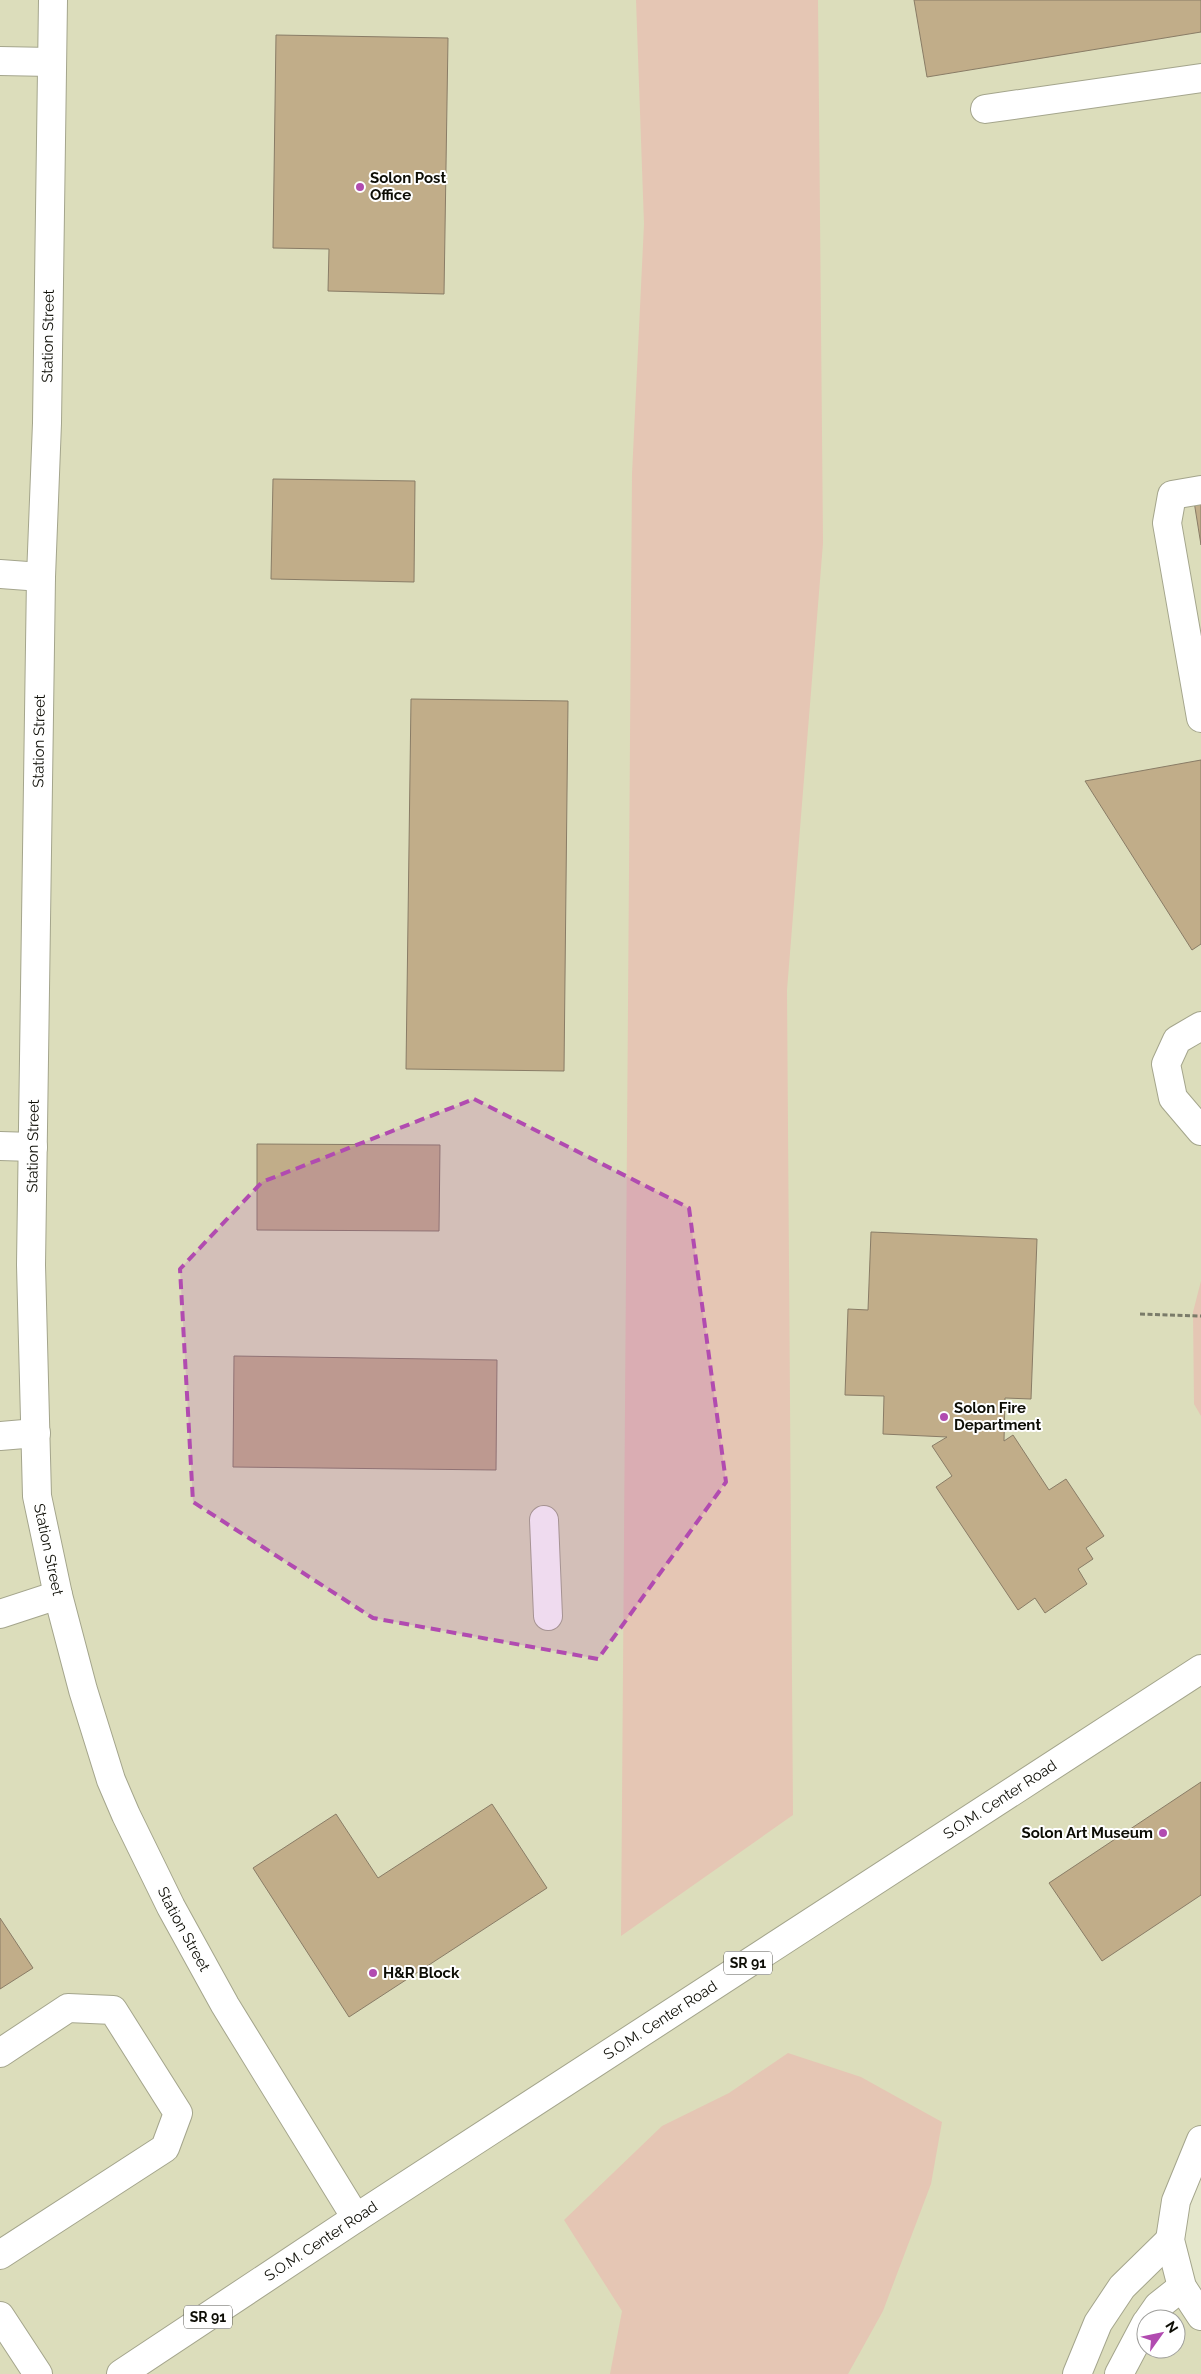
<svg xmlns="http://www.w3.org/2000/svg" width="1201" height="2374" viewBox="0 0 1201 2374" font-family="Raleway,sans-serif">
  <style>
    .built { fill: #dcddbb; fill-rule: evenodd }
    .green { fill: #e5c6b4 }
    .building { fill: #c1ad89; stroke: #897c66 }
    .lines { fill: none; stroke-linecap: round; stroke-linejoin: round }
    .minor-casing { stroke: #a4a58c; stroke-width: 30 }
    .major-casing { stroke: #a4a58c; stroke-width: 30 }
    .path { stroke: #7a7b69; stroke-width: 3; stroke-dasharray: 5 2.5; stroke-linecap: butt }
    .minor { stroke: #fff; stroke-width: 28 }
    .major { stroke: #fff; stroke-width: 28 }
    .marked { fill: #b14bb0; fill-opacity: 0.2; stroke: #b14bb0; stroke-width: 4; stroke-dasharray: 10 6; stroke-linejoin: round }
    .poi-dot { fill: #b14bb0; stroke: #fff; stroke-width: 2 }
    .labels { text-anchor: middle; stroke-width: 4; stroke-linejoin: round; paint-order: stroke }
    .shield { fill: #fff; stroke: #565650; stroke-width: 1 }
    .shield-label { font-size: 14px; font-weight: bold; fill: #0d0d05 }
    .poi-label { font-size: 15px; font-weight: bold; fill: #0d0d05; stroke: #fff; text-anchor: start }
    .street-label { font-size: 15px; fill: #0d0d05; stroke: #fff }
  </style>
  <rect width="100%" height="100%" fill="#e5e7cc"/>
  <path class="built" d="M 0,0 L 1201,0 L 1201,2139 L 1170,2240 L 1201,2316 L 1201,2374 L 0,2374 ZM 1146,2319 L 1176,2319 L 1176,2349 L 1146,2349 Z"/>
  <path class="green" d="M 636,0 L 818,0 L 823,543 L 787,990 L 793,1815 L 621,1936 L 632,474 L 644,224 Z
    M 1201,1281 L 1201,1416 L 1194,1404 L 1193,1312 Z
    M 788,2053 L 861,2077 L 942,2122 L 931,2184 L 883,2311 L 848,2374 L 610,2374 L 622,2311 L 564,2220 L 662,2126 L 729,2093 Z"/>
  <path class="building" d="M 914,0 L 1201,0 L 1201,32 L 927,77 Z
    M 276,35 L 448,38 L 444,294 L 328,291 L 329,249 L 273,248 Z
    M 273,479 L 415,481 L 414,582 L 271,579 Z
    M 1201,494 L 1201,545 L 1193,495 Z
    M 411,699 L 568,701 L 564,1071 L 406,1069 Z
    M 1201,760 L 1201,944 L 1192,950 L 1085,781 Z
    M 257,1144 L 440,1145 L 439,1231 L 257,1230 Z
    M 871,1232 L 1037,1239 L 1031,1399 L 1005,1398 L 1004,1441 L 1013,1435 L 1049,1490 L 1066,1479 L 1104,1536 L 1086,1548 L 1093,1559 L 1078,1569 L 1087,1584 L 1045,1613 L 1035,1598 L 1018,1610 L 936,1487 L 952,1476 L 932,1446 L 947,1437 L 883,1434 L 884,1396 L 845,1395 L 848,1309 L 868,1310 Z
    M 234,1356 L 497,1360 L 496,1470 L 233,1467 Z
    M 1201,1782 L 1201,1895 L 1102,1961 L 1049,1883 Z
    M 492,1804 L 547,1888 L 349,2017 L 253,1868 L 336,1814 L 378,1878 Z
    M 0,1918 L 33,1968 L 0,1989 Z"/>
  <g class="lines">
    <g class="minor-casing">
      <g id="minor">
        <path id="s1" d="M 53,0 L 47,423 L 41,577 L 31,1265 L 37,1496 L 58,1595 L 83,1690 L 111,1780 L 126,1815 L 171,1907 L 225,2005 L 356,2218"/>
        <path d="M 0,61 L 51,62"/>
        <path d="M 985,109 L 1201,78"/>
        <path d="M 1201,490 L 1172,495 L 1167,523 L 1201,718"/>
        <path d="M 0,574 L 41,577"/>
        <path d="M 1201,1026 L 1177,1040 L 1166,1064 L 1173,1098 L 1201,1131"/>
        <path d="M 0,1146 L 33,1147"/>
        <path d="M 0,1436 L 36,1433"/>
        <path d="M 544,1520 L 548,1616"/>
        <path d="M 0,1614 L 58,1595"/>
        <path d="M 0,2053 L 68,2008 L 113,2010 L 178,2113 L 165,2148 L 0,2255"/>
        <path d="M 1201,2140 L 1176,2201 L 1170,2240 L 1182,2287 L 1201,2316"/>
        <path d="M 0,2316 L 38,2374"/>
        <path d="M 1149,2319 L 1158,2306 L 1182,2287"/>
        <path d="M 1077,2374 L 1098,2323 L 1122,2287 L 1170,2240"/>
        <path d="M 1119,2374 L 1146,2323"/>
      </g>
    </g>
    <g class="major-casing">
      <g id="major">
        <path id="s2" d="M 121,2374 L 356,2218 L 1201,1669"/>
      </g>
    </g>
    <path class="path" d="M 1140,1314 L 1201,1316"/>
    <use href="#minor" class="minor"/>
    <use href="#major" class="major"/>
  </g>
  <path class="marked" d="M 474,1099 L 689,1208 L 726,1482 L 598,1659 L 373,1618 L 193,1502 L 180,1269 L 262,1182 Z"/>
  <g class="poi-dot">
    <circle cx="360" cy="187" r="5"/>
    <circle cx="944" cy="1417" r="5"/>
    <circle cx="1163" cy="1833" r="5"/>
    <circle cx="373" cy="1973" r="5"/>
  </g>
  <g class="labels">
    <g class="shield">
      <rect x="724" y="1951.5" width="48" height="23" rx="4"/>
      <rect x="184" y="2305.5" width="48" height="23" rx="4"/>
    </g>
    <g class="shield-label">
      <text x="748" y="1968">SR 91</text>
      <text x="208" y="2322">SR 91</text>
    </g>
    <g class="poi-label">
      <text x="370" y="183">Solon Post<tspan x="370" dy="17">Office</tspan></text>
      <text x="954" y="1413">Solon Fire<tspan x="954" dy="17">Department</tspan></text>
      <text x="1153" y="1838" text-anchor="end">Solon Art Museum</text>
      <text x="383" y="1978">H&amp;R Block</text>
    </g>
    <g class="street-label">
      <text transform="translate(48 336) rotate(-89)" y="5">Station Street</text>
      <text transform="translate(39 741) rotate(-89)" y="5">Station Street</text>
      <text transform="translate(33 1146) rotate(-89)" y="5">Station Street</text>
      <text dy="5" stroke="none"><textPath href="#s1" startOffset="1551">Station Street</textPath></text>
      <text dy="5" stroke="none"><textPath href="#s2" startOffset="1050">S.O.M. Center Road</textPath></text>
      <text dy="5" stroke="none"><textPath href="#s1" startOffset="1956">Station Street</textPath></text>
      <text dy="5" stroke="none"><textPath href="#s2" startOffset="645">S.O.M. Center Road</textPath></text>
      <text dy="5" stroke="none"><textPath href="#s2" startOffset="240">S.O.M. Center Road</textPath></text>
    </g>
  </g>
  <g transform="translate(1161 2334) rotate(57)"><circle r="24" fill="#ffffff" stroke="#9e9e9b"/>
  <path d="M0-4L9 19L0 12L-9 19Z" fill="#b14bb0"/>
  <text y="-8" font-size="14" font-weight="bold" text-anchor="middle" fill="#0d0d05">N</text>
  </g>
</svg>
